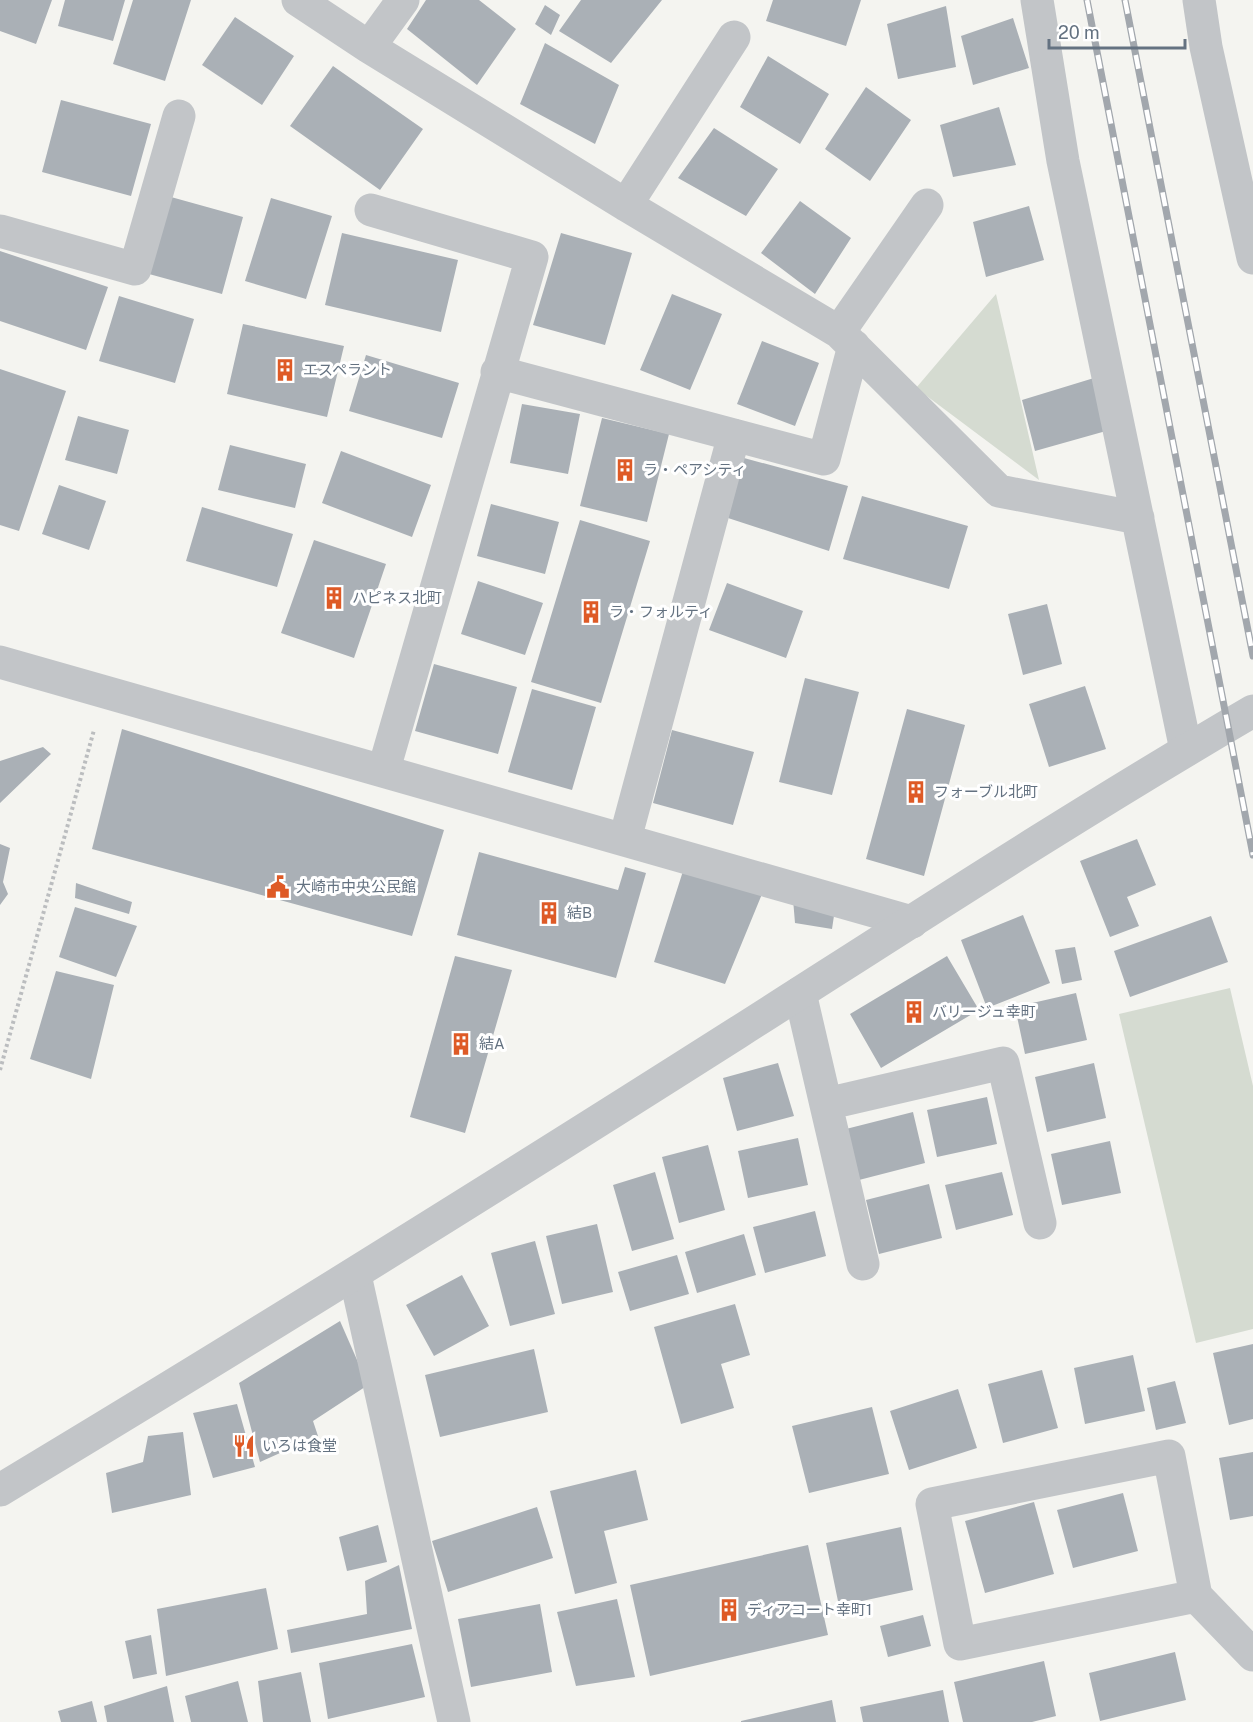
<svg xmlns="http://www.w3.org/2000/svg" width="1253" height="1722" viewBox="0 0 1253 1722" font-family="'Public Sans','Noto Sans JP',sans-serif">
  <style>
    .green { fill: #d5dbd1 }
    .building { fill: #aab0b6 }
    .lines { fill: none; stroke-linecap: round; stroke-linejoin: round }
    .path { stroke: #bbbdbf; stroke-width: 4; stroke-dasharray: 3 3; stroke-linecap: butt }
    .minor { stroke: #c2c5c8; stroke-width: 33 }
    .tertiary { stroke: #c2c5c8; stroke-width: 33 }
    .rail-casing { stroke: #a2a7ad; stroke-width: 7 }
    .rail { stroke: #fff; stroke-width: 4.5; stroke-dasharray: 14; stroke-linecap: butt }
    .labels { text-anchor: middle; stroke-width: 6; stroke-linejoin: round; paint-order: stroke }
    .poi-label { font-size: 15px; fill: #647281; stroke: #fff; text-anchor: start }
  </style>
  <rect width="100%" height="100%" fill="#f4f4f0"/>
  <path class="green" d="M 996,294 L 1039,480 L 916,388 Z
    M 1230,988 L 1253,1086 L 1253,1329 L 1196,1343 L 1119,1014 Z"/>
  <path class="building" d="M 0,0 L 52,0 L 36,44 L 0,31 Z
    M 65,0 L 125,0 L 113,41 L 58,26 Z
    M 133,0 L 191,0 L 165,81 L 113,64 Z
    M 426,0 L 479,0 L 516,29 L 477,85 L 407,29 Z
    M 581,0 L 662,0 L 611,63 L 559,31 Z
    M 773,0 L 861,0 L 846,46 L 766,21 Z
    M 545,5 L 560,15 L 551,35 L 535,24 Z
    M 946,6 L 956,67 L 898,79 L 887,24 Z
    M 235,17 L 294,56 L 262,105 L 202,65 Z
    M 1013,18 L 1029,68 L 973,85 L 961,36 Z
    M 545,43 L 619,85 L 595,144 L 520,104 Z
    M 768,56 L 829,94 L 800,144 L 740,107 Z
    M 333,66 L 423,129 L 380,190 L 290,126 Z
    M 866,87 L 911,120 L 870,181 L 825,149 Z
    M 61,100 L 151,124 L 131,196 L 42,172 Z
    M 999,107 L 1016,165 L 953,177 L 940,125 Z
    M 714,128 L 778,169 L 746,216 L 678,178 Z
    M 171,197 L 243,217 L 222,294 L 149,274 Z
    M 271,198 L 332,216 L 306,299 L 245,281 Z
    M 800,201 L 851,238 L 815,294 L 761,253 Z
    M 1029,206 L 1044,260 L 986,277 L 973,222 Z
    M 342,233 L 458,260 L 441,332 L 325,305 Z
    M 561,233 L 632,253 L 605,345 L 533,325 Z
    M 0,251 L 108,287 L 86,350 L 0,321 Z
    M 672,294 L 722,314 L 690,390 L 640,370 Z
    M 119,296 L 194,319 L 175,383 L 99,361 Z
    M 243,324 L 344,346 L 327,417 L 227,394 Z
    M 762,341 L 819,363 L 795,426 L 737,404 Z
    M 366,355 L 459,383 L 442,438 L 349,411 Z
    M 0,369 L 66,391 L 19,531 L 0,525 Z
    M 1094,378 L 1106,431 L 1035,451 L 1022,400 Z
    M 522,404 L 580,414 L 568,474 L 510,463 Z
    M 78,416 L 129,430 L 117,474 L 65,460 Z
    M 602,418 L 669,434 L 647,522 L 580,506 Z
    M 230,445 L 306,464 L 295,508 L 218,490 Z
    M 341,451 L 431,485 L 412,537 L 322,503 Z
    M 744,458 L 848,486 L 829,551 L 728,518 Z
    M 59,485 L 106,501 L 89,550 L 42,534 Z
    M 862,496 L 968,526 L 949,589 L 843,559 Z
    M 491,504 L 559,522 L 545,574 L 477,556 Z
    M 202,507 L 293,534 L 277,587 L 186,561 Z
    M 580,520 L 650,541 L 601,703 L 531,682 Z
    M 314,540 L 386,564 L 354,658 L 281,633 Z
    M 478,581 L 543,603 L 525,655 L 461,634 Z
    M 727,583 L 803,611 L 786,658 L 709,630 Z
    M 1047,604 L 1062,664 L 1023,675 L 1008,614 Z
    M 434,664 L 517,687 L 498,754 L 415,731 Z
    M 805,678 L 859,692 L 832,795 L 779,782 Z
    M 1085,686 L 1106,749 L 1049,767 L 1029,704 Z
    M 532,689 L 596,707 L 572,790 L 508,772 Z
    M 907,709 L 965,725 L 924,876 L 866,859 Z
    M 122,729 L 444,830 L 412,936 L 92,849 Z
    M 672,730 L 754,752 L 733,825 L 653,803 Z
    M 43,747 L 51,754 L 0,803 L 0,761 Z
    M 1137,839 L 1156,885 L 1127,897 L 1139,926 L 1110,937 L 1080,861 Z
    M 0,844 L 10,848 L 3,882 L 8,894 L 0,905 Z
    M 479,852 L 618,890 L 625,867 L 646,873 L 616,978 L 457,935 Z
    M 683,871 L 762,894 L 725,984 L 654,962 Z
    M 76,883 L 132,902 L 129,914 L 75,898 Z
    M 793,899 L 835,909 L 832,929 L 795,923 Z
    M 75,907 L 137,926 L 116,977 L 59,957 Z
    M 1023,915 L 1050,983 L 987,1008 L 961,940 Z
    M 1211,916 L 1228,962 L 1130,997 L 1114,951 Z
    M 1075,947 L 1082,980 L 1062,984 L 1055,950 Z
    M 455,956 L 512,970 L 465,1133 L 410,1117 Z
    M 947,956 L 979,1010 L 881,1068 L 850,1014 Z
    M 56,971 L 114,985 L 91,1079 L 30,1059 Z
    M 1076,993 L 1087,1040 L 1025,1054 L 1015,1007 Z
    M 778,1063 L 794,1116 L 737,1131 L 723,1078 Z
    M 1094,1063 L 1106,1118 L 1047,1132 L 1035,1077 Z
    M 987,1097 L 997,1144 L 937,1157 L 927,1110 Z
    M 913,1112 L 925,1163 L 859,1180 L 846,1129 Z
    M 798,1138 L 808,1185 L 748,1198 L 738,1151 Z
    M 1110,1141 L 1121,1193 L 1062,1205 L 1051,1154 Z
    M 708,1145 L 725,1210 L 679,1223 L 662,1157 Z
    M 655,1172 L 674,1239 L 632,1251 L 613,1185 Z
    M 1002,1172 L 1013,1215 L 956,1230 L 945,1185 Z
    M 929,1184 L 942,1238 L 879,1254 L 866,1200 Z
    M 815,1211 L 826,1256 L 765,1273 L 753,1227 Z
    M 597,1224 L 613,1292 L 562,1304 L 546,1236 Z
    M 744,1234 L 756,1275 L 697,1293 L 685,1252 Z
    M 535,1241 L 555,1314 L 510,1326 L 491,1253 Z
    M 677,1255 L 689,1294 L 630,1311 L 618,1272 Z
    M 462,1275 L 489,1326 L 434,1356 L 406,1305 Z
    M 735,1304 L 750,1355 L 721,1364 L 734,1408 L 681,1424 L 654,1327 Z
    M 340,1321 L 368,1385 L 313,1421 L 318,1436 L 260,1462 L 239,1383 Z
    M 1253,1344 L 1253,1419 L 1229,1425 L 1213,1353 Z
    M 534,1349 L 548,1412 L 440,1437 L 425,1375 Z
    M 1133,1355 L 1145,1411 L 1085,1424 L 1074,1368 Z
    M 1042,1370 L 1058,1428 L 1003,1443 L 988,1384 Z
    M 1175,1381 L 1186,1423 L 1156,1430 L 1147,1388 Z
    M 958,1389 L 977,1448 L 909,1470 L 890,1411 Z
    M 237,1404 L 255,1467 L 213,1478 L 193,1413 Z
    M 872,1407 L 889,1474 L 809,1493 L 792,1426 Z
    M 183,1432 L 191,1495 L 112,1513 L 106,1473 L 143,1462 L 148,1436 Z
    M 1253,1452 L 1253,1516 L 1230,1520 L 1219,1458 Z
    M 636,1470 L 648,1520 L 604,1531 L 617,1583 L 575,1594 L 550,1491 Z
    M 1123,1493 L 1138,1551 L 1073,1568 L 1057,1510 Z
    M 1034,1502 L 1054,1574 L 985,1593 L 965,1521 Z
    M 537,1507 L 553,1558 L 448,1592 L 432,1541 Z
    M 378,1525 L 387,1562 L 347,1571 L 339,1537 Z
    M 901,1527 L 913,1590 L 839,1606 L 826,1543 Z
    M 808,1545 L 828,1635 L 650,1676 L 630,1585 Z
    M 399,1565 L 412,1629 L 291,1653 L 287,1630 L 367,1614 L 365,1581 Z
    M 266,1588 L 278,1649 L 166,1676 L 157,1609 Z
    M 617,1599 L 635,1677 L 576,1686 L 557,1612 Z
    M 540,1604 L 552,1672 L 471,1687 L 458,1619 Z
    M 923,1615 L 931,1646 L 888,1657 L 880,1626 Z
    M 151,1635 L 157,1674 L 133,1679 L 125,1641 Z
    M 412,1644 L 425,1697 L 328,1719 L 319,1663 Z
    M 1175,1652 L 1186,1700 L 1100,1721 L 1089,1673 Z
    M 1044,1661 L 1056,1716 L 1032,1722 L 963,1722 L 954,1682 Z
    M 301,1672 L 311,1722 L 263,1722 L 258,1681 Z
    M 238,1681 L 248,1722 L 191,1722 L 185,1696 Z
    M 167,1686 L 174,1722 L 107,1722 L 104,1706 Z
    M 943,1690 L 949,1722 L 863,1722 L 860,1707 Z
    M 832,1700 L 836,1722 L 741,1722 L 741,1721 Z
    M 92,1701 L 97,1722 L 61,1722 L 58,1711 Z"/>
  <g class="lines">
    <path class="path" d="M 0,1070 L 94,730"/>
    <path class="minor" d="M 298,0 L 369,47 L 626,205 L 839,332 L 999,491 L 1138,518
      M 1037,0 L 1063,161 L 1186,750
      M 369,47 L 403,0
      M 626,205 L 734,37
      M 371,210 L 532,257 L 384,769
      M 0,231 L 135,269 L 179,116
      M 839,332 L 927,205
      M 497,372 L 824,459 L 854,346
      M 0,662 L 912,922
      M 625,839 L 734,435
      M 800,993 L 863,1264
      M 826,1104 L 1003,1063 L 1040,1223
      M 355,1275 L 454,1722
      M 1196,1596 L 960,1644 L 932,1504 L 1169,1456 L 1196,1596 L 1253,1655"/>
    <path class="tertiary" d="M 1199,0 L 1206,47 L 1253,258
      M 0,1490 C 248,1341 493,1188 737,1033 C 908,924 1078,813 1253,711"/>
    <g class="rail-casing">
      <path id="rail" d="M 1087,0 L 1253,855
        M 1125,0 L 1253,656"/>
    </g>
    <use href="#rail" class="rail"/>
  </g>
  <defs>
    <g id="building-bare" transform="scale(1.8)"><path d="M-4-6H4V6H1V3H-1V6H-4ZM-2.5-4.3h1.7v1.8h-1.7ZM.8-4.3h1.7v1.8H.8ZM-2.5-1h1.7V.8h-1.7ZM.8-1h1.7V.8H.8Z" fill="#de5a26" stroke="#fff" stroke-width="2.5" paint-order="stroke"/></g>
    <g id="civic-bare" transform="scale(1.8)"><path d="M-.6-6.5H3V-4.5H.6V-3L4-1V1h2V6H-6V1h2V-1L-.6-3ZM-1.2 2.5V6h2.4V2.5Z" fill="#de5a26" stroke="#fff" stroke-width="2.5" paint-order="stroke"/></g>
    <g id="restaurant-bare" transform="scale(1.8)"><path d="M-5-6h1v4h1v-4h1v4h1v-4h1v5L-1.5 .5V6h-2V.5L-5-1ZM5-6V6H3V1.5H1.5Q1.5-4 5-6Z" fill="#de5a26" stroke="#fff" stroke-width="2.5" paint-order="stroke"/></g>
  </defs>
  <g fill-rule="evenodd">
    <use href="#building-bare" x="285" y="370"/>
    <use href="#building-bare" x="625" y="470"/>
    <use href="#building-bare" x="334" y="598"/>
    <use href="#building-bare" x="591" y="612"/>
    <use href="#building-bare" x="916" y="792"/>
    <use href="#civic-bare" x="278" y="887"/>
    <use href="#building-bare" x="549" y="913"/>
    <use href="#building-bare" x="914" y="1012"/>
    <use href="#building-bare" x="461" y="1044"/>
    <use href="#restaurant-bare" x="244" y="1446"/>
    <use href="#building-bare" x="729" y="1610"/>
  </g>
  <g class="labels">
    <g class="poi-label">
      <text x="303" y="375">エスペラント</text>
      <text x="643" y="475">ラ・ペアシティ</text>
      <text x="352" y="603">ハピネス北町</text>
      <text x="609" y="617">ラ・フォルティ</text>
      <text x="934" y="797">フォーブル北町</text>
      <text x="296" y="892">大崎市中央公民館</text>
      <text x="567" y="918">結B</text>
      <text x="932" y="1017">バリージュ幸町</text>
      <text x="479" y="1049">結A</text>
      <text x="262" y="1451">いろは食堂</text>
      <text x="747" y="1615">ディアコート幸町1</text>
    </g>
  </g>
  <path d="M1049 39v9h136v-9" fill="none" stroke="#647281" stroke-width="3"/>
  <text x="1058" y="39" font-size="18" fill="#647281" stroke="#ffffff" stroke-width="4.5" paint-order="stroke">20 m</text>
</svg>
